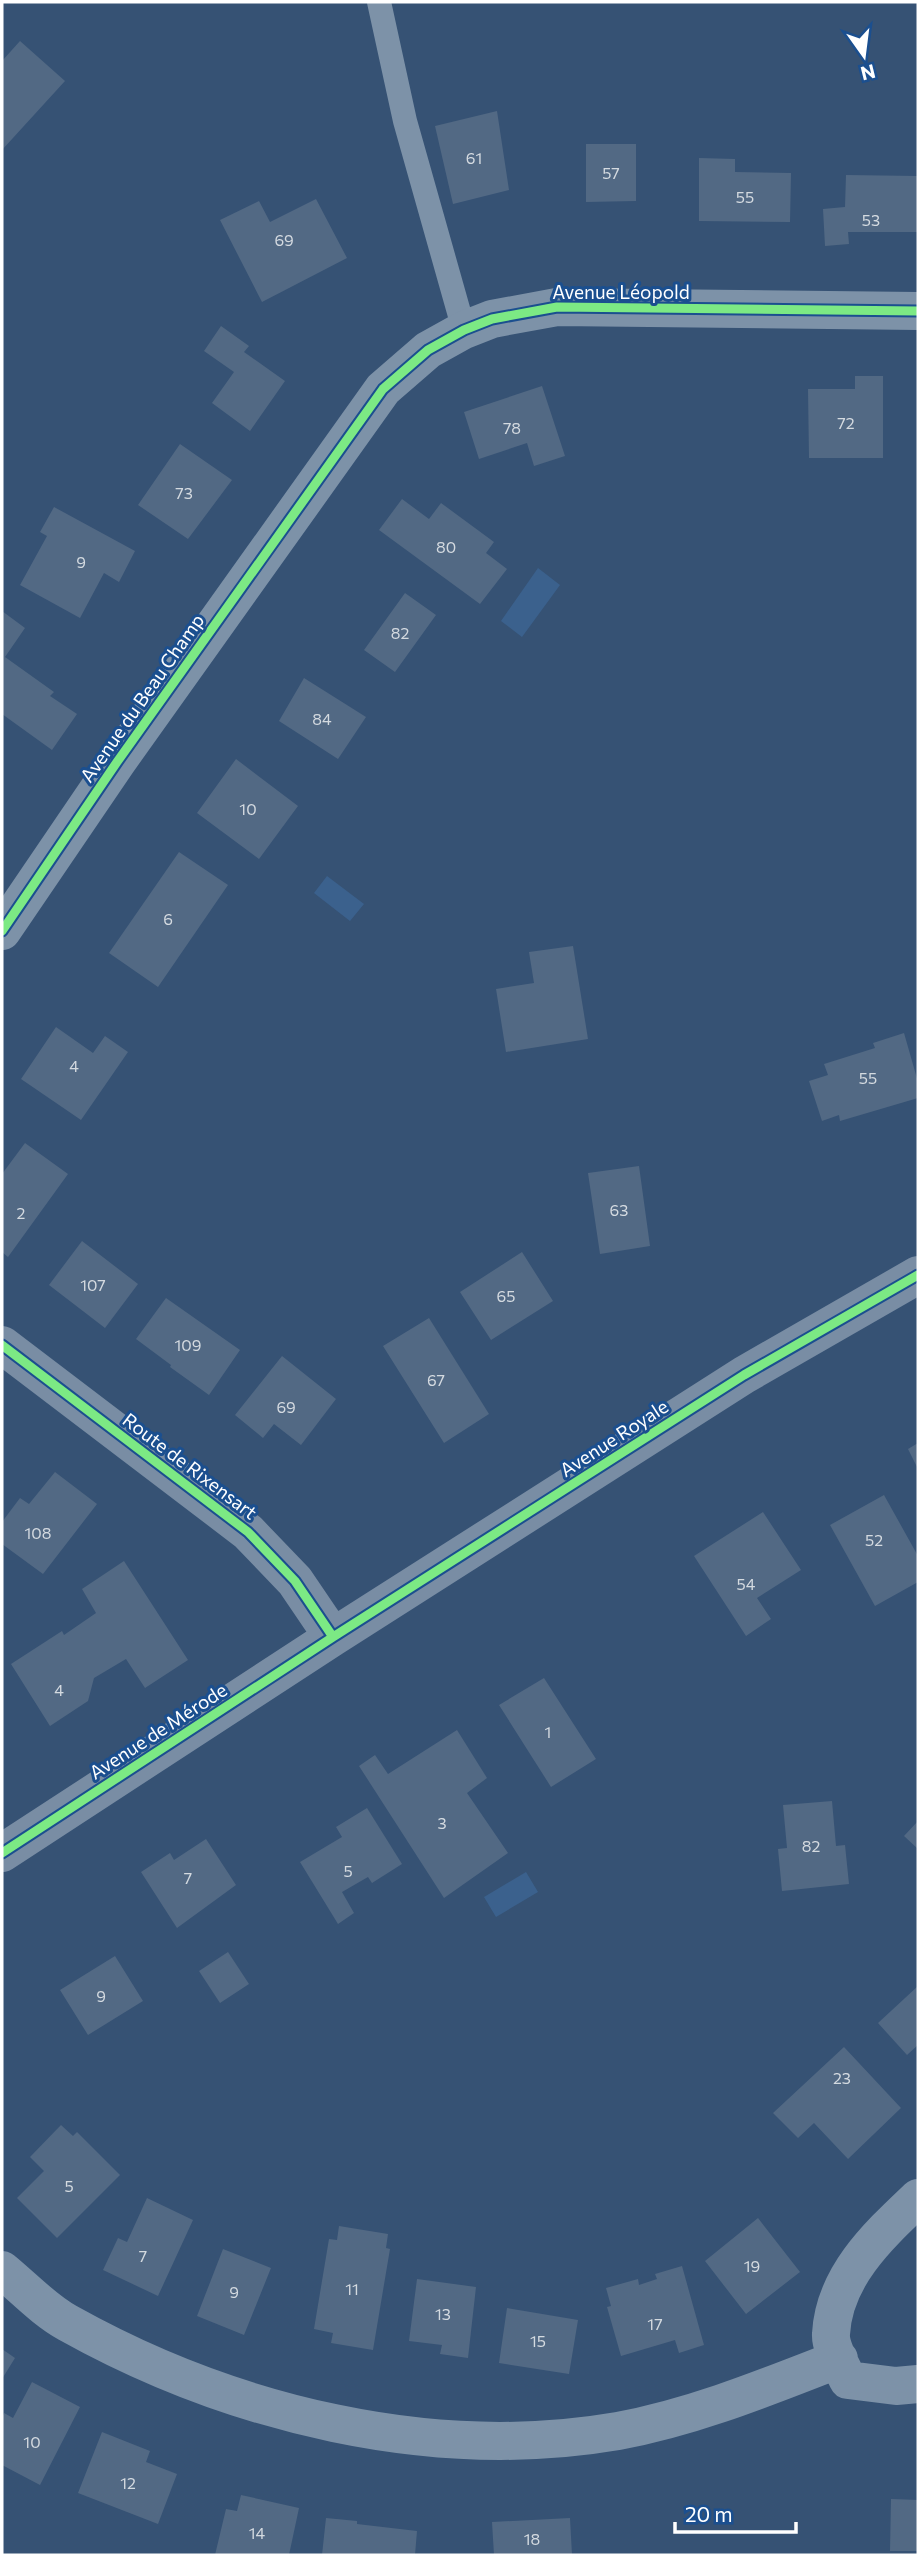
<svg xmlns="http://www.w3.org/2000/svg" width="920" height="2557" viewBox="0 0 920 2557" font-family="Commissioner,sans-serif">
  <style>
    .water { fill: #3b618d }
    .building { fill: #526984 }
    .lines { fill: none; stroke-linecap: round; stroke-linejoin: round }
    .lane { stroke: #7d92a8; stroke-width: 24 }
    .street { stroke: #7d92a8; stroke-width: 38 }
    .secondary { stroke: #798da4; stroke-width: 38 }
    .cycleway-casing { stroke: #1b4f8f; stroke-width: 13 }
    .cycleway { stroke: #7ce984; stroke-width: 9 }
    .labels { text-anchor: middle; stroke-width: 6; stroke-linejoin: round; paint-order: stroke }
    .number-label { font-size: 16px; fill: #d4dae0 }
    .street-label { font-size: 19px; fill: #fff; stroke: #1b4f8f }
  </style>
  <rect width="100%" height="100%" fill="#365274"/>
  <path class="water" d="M 538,568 L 560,585 L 522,637 L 501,621 Z
    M 327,876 L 364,904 L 350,921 L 314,893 Z
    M 526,1872 L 538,1892 L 496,1917 L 484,1897 Z"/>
  <path class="building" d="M 20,41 L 65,81 L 2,150 L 2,61 Z
    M 497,111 L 509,190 L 453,204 L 435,126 Z
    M 586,144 L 636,144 L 636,201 L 586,202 Z
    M 699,158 L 735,159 L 735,172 L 791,173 L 790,222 L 699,221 Z
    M 846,175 L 918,176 L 918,232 L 848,232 L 849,244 L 825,246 L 823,209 L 845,207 Z
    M 316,199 L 347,258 L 262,302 L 220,220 L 259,201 L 270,222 Z
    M 221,326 L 249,346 L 244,352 L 285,381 L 250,431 L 212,403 L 234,372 L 204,351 Z
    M 855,376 L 883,376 L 883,458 L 809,458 L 808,389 L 855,389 Z
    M 542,386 L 565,456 L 534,466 L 527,443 L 479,459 L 464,412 Z
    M 180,444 L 232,480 L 188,539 L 138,505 Z
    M 402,499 L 429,519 L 441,503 L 494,542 L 486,553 L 507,569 L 480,604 L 379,530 Z
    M 54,507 L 135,551 L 119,582 L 104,573 L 80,618 L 20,585 L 47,536 L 40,532 Z
    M 405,593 L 436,615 L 395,672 L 364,650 Z
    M 2,611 L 25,628 L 5,657 L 54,692 L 50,696 L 77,714 L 52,750 L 2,714 Z
    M 304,678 L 366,717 L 338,759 L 279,721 Z
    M 236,759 L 298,806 L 259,859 L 197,813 Z
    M 179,852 L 228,885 L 158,987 L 109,953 Z
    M 573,946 L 588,1039 L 506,1052 L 496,989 L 534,983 L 529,952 Z
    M 56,1027 L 93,1053 L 105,1036 L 128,1052 L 81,1120 L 21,1079 Z
    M 904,1033 L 918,1082 L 918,1098 L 840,1121 L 839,1115 L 822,1121 L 809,1081 L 828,1075 L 824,1064 L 875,1048 L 873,1043 Z
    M 25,1143 L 68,1174 L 8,1257 L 2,1252 L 2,1174 Z
    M 639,1166 L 650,1246 L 600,1254 L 588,1173 Z
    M 82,1241 L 138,1284 L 105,1328 L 49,1285 Z
    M 522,1252 L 553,1301 L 491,1340 L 460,1292 Z
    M 166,1298 L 240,1350 L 209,1395 L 170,1367 L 171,1365 L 136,1339 Z
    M 429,1318 L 489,1414 L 444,1443 L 383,1346 Z
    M 282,1356 L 336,1399 L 301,1445 L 274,1424 L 263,1438 L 235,1415 Z
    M 918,1443 L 918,1469 L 908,1449 Z
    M 55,1472 L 97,1504 L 43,1574 L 2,1544 L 2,1522 L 20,1498 L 29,1504 Z
    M 884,1495 L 918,1556 L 918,1582 L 875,1606 L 830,1525 Z
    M 763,1512 L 801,1570 L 757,1598 L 771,1619 L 746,1636 L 694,1556 Z
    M 124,1561 L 188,1660 L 145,1688 L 126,1659 L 94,1678 L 88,1701 L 50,1726 L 11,1664 L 62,1631 L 64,1635 L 96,1613 L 82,1589 Z
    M 544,1678 L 596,1759 L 551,1787 L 499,1705 Z
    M 457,1730 L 487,1778 L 467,1793 L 508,1853 L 444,1898 L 359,1766 L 375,1755 L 388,1774 Z
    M 832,1801 L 836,1846 L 845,1845 L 849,1884 L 782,1891 L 778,1849 L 787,1848 L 783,1805 Z
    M 367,1808 L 402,1864 L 372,1883 L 368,1877 L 342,1892 L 354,1913 L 338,1924 L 300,1862 L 342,1837 L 336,1827 Z
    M 918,1821 L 918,1849 L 904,1836 Z
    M 206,1839 L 236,1885 L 177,1928 L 141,1872 L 170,1853 L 174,1860 Z
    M 228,1952 L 249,1984 L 220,2003 L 199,1971 Z
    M 115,1956 L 143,2001 L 88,2035 L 60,1990 Z
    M 918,1986 L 918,2045 L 907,2055 L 878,2023 Z
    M 844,2047 L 901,2108 L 848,2159 L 814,2123 L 798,2138 L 773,2113 Z
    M 61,2125 L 73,2136 L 77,2132 L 120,2175 L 57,2238 L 17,2198 L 44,2171 L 30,2157 Z
    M 147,2198 L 193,2220 L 158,2296 L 103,2270 L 118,2238 L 127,2242 Z
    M 758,2218 L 800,2272 L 746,2314 L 705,2261 Z
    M 339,2226 L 388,2234 L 386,2248 L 390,2249 L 373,2350 L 331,2343 L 333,2333 L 314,2329 L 329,2239 L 337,2240 Z
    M 223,2249 L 271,2268 L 244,2335 L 197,2316 Z
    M 682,2266 L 704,2345 L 679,2353 L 675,2340 L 621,2356 L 607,2307 L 611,2306 L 606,2288 L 638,2279 L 639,2285 L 657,2279 L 655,2274 Z
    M 417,2279 L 476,2287 L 468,2358 L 440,2354 L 442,2345 L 409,2341 Z
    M 507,2308 L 578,2320 L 569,2374 L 499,2363 Z
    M 2,2349 L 15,2358 L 2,2379 Z
    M 32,2382 L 80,2407 L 40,2485 L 2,2465 L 2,2418 L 4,2413 L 13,2418 Z
    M 102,2432 L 150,2451 L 146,2462 L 177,2474 L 158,2524 L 78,2493 Z
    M 241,2495 L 299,2508 L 289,2555 L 215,2555 L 226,2509 L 237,2511 Z
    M 891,2499 L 918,2500 L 918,2551 L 890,2551 Z
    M 326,2518 L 357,2521 L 357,2524 L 417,2531 L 415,2555 L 322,2555 Z
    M 570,2518 L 572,2555 L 494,2555 L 492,2522 Z"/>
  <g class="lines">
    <path class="lane" d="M 379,2 L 405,121 L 464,330"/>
    <path class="street" d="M 2,931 L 117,762 L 383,389 L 428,350 L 464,330 L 492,319 L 557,307 L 918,311
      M 918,2198 C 879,2235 834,2276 831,2334 C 830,2347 842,2367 848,2380 L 896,2386 L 918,2384
      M 2,2270 C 23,2287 44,2310 68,2323 C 231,2414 432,2463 618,2431 C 694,2417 767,2387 839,2359"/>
    <path class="secondary" d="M 2,1345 L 248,1532 L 295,1581 L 333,1637
      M 2,1853 L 333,1637 L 744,1375 L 918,1275"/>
    <g class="cycleway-casing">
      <path id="cycleway" d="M 2,931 L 117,762 L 383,389 L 428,350 L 464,330 L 492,319 L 557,307 L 918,311
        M 2,1345 L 248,1532 L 295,1581 L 333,1637
        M 2,1853 L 333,1637 L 744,1375 L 918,1275"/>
    </g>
    <use href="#cycleway" class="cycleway"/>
  </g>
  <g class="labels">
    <g class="number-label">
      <text x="474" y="164">61</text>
      <text x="611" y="179">57</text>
      <text x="745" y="203">55</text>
      <text x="871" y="226">53</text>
      <text x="284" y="246">69</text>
      <text x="846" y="429">72</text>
      <text x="512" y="434">78</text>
      <text x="184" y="499">73</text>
      <text x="446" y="553">80</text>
      <text x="81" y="568">9</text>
      <text x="400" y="639">82</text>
      <text x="322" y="725">84</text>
      <text x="248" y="815">10</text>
      <text x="168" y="925">6</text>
      <text x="74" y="1072">4</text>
      <text x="868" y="1084">55</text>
      <text x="619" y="1216">63</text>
      <text x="21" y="1219">2</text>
      <text x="93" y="1291">107</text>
      <text x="506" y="1302">65</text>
      <text x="188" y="1351">109</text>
      <text x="436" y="1386">67</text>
      <text x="286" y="1413">69</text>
      <text x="38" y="1539">108</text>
      <text x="874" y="1546">52</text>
      <text x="746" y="1590">54</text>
      <text x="59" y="1696">4</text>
      <text x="548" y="1738">1</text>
      <text x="442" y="1829">3</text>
      <text x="811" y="1852">82</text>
      <text x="348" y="1877">5</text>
      <text x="188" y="1884">7</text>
      <text x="101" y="2002">9</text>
      <text x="842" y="2084">23</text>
      <text x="69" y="2192">5</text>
      <text x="143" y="2262">7</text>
      <text x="752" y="2272">19</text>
      <text x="352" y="2295">11</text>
      <text x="234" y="2298">9</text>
      <text x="443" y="2320">13</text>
      <text x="655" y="2330">17</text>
      <text x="538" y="2347">15</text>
      <text x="32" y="2448">10</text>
      <text x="128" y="2489">12</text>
      <text x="257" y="2539">14</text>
      <text x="532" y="2545">18</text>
    </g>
    <g class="street-label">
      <text x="621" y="299">Avenue Léopold</text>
      <text transform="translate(142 698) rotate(-55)" y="7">Avenue du Beau Champ</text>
      <text transform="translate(614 1438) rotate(-33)" y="7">Avenue Royale</text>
      <text transform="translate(190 1466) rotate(37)" y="7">Route de Rixensart</text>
      <text transform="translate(158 1731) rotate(-33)" y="7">Avenue de Mérode</text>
    </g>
  </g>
  <rect width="920" height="2557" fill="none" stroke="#ffffff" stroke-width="7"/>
  <g transform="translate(864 56) rotate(166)" stroke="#1b4f8f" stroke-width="5" paint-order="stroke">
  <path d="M0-5L12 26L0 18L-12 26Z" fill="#ffffff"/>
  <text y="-10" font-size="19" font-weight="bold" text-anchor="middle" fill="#ffffff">N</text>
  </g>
  <path d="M675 2522v10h121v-10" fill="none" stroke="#ffffff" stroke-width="3.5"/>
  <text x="685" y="2522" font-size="21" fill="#ffffff" stroke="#1b4f8f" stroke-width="5" paint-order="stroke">20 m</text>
</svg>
